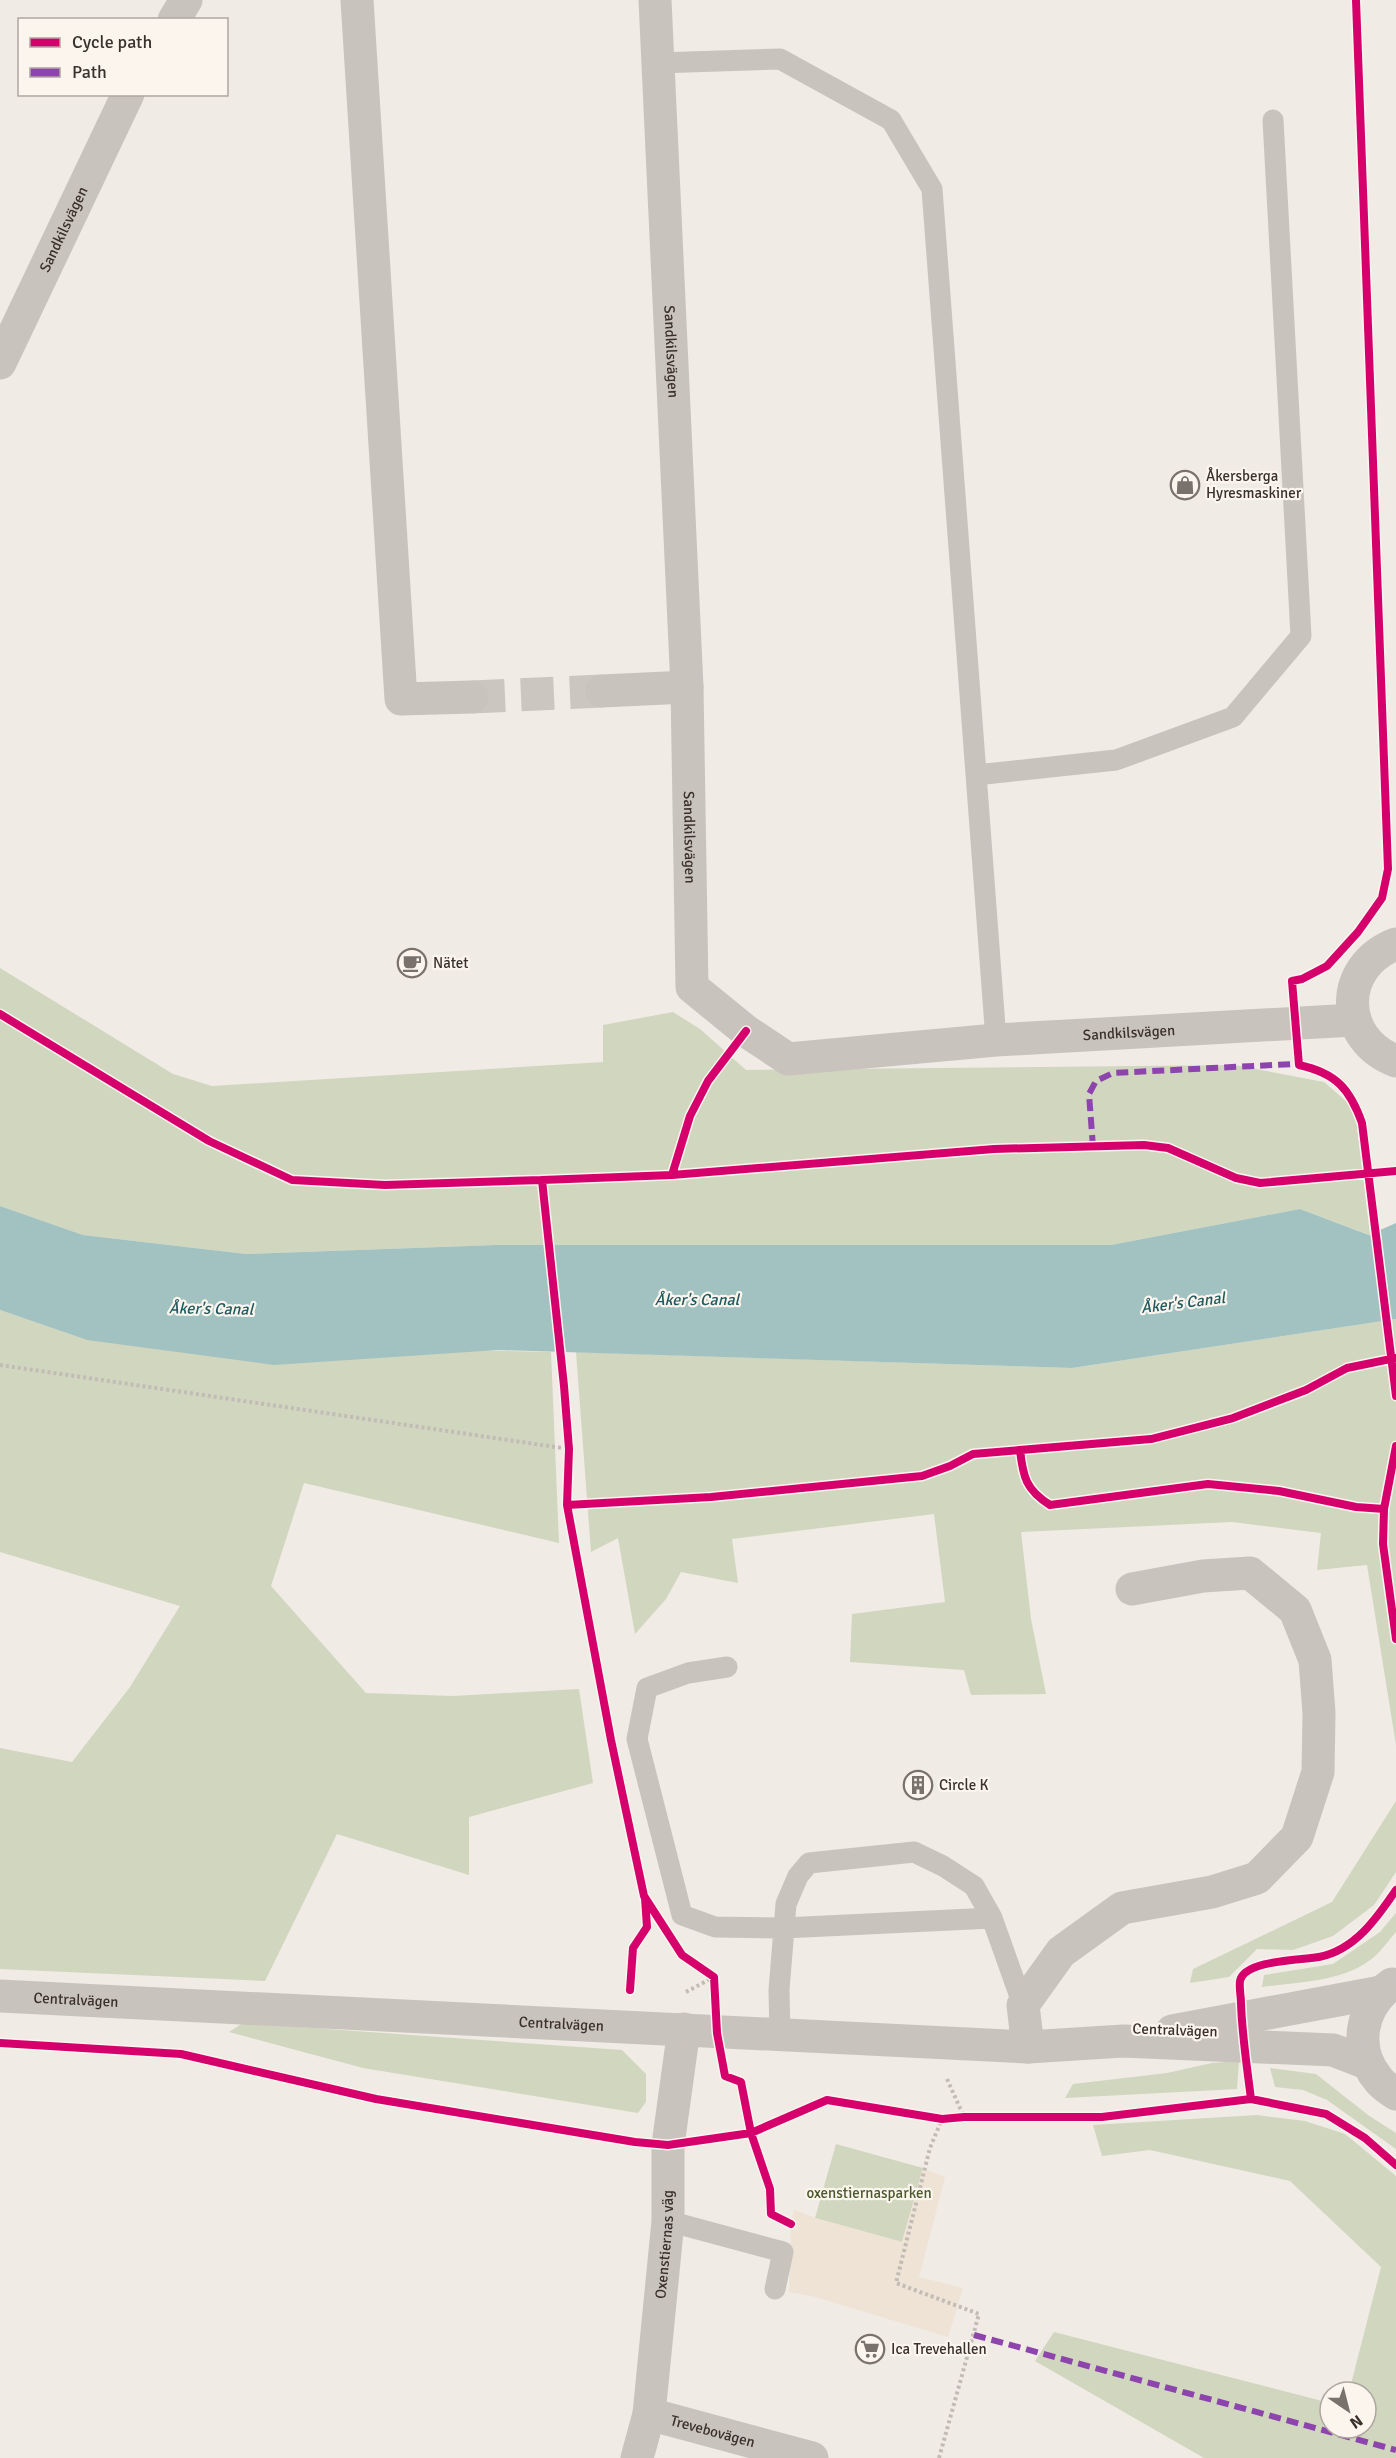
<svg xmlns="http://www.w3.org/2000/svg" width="1396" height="2458" viewBox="0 0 1396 2458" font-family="Signika,sans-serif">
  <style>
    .green { fill: #d1d6bf }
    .plaza { fill: #eee3d5 }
    .water { fill: #a1c2c1 }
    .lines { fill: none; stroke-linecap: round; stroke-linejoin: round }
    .minor-tunnel { stroke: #ccc6c0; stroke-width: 33; stroke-dasharray: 33 16; stroke-linecap: butt }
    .path { stroke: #c2bbb6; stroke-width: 4; stroke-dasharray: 3 3; stroke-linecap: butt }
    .service { stroke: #c9c3be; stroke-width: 21 }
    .minor { stroke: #c9c3be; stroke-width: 33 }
    .tertiary { stroke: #c9c3be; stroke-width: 33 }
    .quiet { stroke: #8e44ad; stroke-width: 6; stroke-dasharray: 12 6; stroke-linecap: butt }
    .cycleway-casing { stroke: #fbf5ee; stroke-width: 11 }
    .cycleway { stroke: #d6006c; stroke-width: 8 }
    .labels { text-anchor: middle; stroke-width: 4.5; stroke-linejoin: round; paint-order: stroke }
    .street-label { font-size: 15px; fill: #3b302b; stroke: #fbf5ee }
    .poi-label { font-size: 15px; fill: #3b302b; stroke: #fbf5ee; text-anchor: start }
    .park-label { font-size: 15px; fill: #4a5a2e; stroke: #fbf5ee }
    .water-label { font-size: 16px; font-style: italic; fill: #1f5a5e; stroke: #fbf5ee }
  </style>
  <rect width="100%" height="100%" fill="#f0ebe5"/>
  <path class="green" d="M 0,968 L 173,1074 L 212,1086 L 603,1062 L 603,1025 L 673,1012 L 700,1029 L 746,1070 L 1235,1065 L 1324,1082 L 1355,1109 L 1370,1235 L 1300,1209 L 1111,1245 L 496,1245 L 246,1254 L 83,1235 L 0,1206 Z
    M 0,1310 L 87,1340 L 551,1352 L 559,1543 L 304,1483 L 271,1586 L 366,1693 L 453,1696 L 579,1689 L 593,1783 L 469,1817 L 469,1875 L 337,1834 L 265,1981 L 0,1969 L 0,1748 L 72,1762 L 130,1687 L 180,1606 L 0,1552 Z
    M 1396,1319 L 1396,1745 L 1367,1565 L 1317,1570 L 1321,1533 L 1232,1522 L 1021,1532 L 1031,1619 L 1046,1694 L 971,1695 L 964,1670 L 850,1662 L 852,1614 L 945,1602 L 934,1514 L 732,1539 L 738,1583 L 681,1572 L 666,1599 L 635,1634 L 618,1538 L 591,1552 L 576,1352 L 1072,1368 Z
    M 1396,1801 L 1396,1872 L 1374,1905 L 1333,1936 L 1293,1950 L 1257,1949 L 1229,1977 L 1190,1983 L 1193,1969 L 1332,1902 Z
    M 1396,1913 L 1396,1932 C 1389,1940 1382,1950 1374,1957 C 1345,1982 1298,1982 1262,1987 L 1264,1975 L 1333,1964 L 1380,1932 Z
    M 243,2023 L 622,2050 L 646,2074 L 646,2102 L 638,2113 L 363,2068 L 229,2032 Z
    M 1239,2061 L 1237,2089 L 1065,2098 L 1073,2084 L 1167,2073 L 1212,2063 Z
    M 1270,2068 L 1316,2074 L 1368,2115 L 1396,2133 L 1396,2149 L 1327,2100 L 1303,2090 L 1275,2087 Z
    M 1257,2115 L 1305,2121 L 1345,2134 L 1396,2176 L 1396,2458 L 1204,2458 L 1035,2361 L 1054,2332 L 1330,2403 L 1330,2428 L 1366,2428 L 1366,2392 L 1349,2392 L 1381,2267 L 1290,2181 L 1150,2150 L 1102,2156 L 1093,2125 Z
    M 836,2144 L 923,2168 L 902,2242 L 815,2218 Z"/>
  <path class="plaza" d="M 923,2168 L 945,2177 L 919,2277 L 963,2288 L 948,2337 L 812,2296 L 789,2292 L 791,2224 L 794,2210 L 815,2218 L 902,2242 Z"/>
  <path class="water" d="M 0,1206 L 83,1235 L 246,1254 L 496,1245 L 1111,1245 L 1300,1209 L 1369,1235 L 1396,1223 L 1396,1319 L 1072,1368 L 498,1350 L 274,1365 L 87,1340 L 0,1310 Z"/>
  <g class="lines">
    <path class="minor-tunnel" d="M 472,697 L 602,691"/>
    <path class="path" d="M 0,1365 L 569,1449
      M 686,1992 L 714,1977
      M 947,2079 L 964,2117
      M 939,2458 L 979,2314 L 896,2283 L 930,2148 L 942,2119"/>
    <path class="service" d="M 658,63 L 780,59 L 891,120 L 932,189 L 996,1040
      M 976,775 L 1116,760 L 1233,717 L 1301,636 L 1273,120
      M 727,1667 L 688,1673 L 647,1688 L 637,1739 L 682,1915 L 715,1927 L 784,1928 L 992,1918
      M 780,2036 L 779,1990 L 786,1904 L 798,1876 L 809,1863 L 914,1852 L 943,1866 L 974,1886 L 992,1918 L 1023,2005
      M 668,2221 L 783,2252 L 775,2289"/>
    <g class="minor">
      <path d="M 357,0 L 401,699 L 472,697"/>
      <path id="s1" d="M 655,0 L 687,687 L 692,987 L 746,1031 L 788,1059 L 996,1040 L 1354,1020"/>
      <path d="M 174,20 L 186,0"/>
      <path id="s2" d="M 0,363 L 128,94"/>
      <path d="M 602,691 L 687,687"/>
      <path d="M 1028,2047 L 1023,2005 L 1061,1952 L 1122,1908 L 1212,1892 L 1257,1878 L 1297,1837 L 1318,1772 L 1319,1713 L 1315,1660 L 1295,1610 L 1250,1573 L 1203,1576 L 1132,1589"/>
      <path id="s3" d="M 649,2414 L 812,2458"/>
      <path id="s4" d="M 637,2458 L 649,2414 L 668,2221 L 668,2145 L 684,2029"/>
    </g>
    <g class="tertiary">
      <path d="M 1396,944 C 1338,966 1338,1039 1396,1061"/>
      <path d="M 1392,1984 C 1360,2007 1353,2049 1378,2079 C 1382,2085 1390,2090 1396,2094"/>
      <path id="s5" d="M 0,1996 L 1028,2047 L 1123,2041 L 1333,2050 L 1367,2063"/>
      <path d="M 1172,2031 L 1381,1992"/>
    </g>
    <path class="quiet" d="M 1093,1147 L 1089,1094 L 1096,1081 L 1113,1073 L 1293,1064 L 1302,1066
      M 974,2335 L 1396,2450"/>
    <g class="cycleway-casing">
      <path id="cycleway" d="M 1356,0 L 1388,869 L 1382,898 L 1358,932 L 1327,966 L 1302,979 L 1292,981 L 1299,1065 C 1336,1073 1350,1089 1362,1123 L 1396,1396
        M 0,1014 L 209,1141 L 292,1180 L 385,1185 L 542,1180 L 672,1175 L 994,1149 L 1144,1145 L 1168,1148 L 1236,1178 L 1260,1183 L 1396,1171
        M 672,1175 L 690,1116 L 708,1081 L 746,1031
        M 542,1180 L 564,1386 L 569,1449 L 567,1505 L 611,1740 L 644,1896 L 682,1955 L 714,1977 L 717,2033 L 725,2076 L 741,2082 L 751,2133 L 770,2189 L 771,2214 L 791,2224
        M 1396,1446 L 1384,1509 L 1383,1544 L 1396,1639
        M 1020,1450 C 1023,1477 1026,1490 1050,1505 L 1208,1484 L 1279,1491 L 1356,1507 L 1384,1509
        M 567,1505 L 711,1497 L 922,1476 L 950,1466 L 973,1454 L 1151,1439 L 1233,1418 L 1306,1390 L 1347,1368 L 1396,1358
        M 1396,1890 C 1377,1918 1355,1950 1319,1957 C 1302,1960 1244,1960 1240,1981 C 1239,1988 1241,1996 1241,2003 C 1242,2035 1247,2067 1251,2099 L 1326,2114 L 1365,2138 L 1396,2165
        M 630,1990 L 633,1948 L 647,1927 L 645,1898
        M 0,2043 L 181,2054 L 376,2099 L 635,2142 L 668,2145 L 751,2133 L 827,2100 L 942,2119 L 964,2117 L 1102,2117 L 1251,2099"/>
    </g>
    <use href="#cycleway" class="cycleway"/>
  </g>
  <defs>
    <g id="shop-ring" transform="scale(1.5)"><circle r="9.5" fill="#fbf5ee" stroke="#7a716c" stroke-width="1.5"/><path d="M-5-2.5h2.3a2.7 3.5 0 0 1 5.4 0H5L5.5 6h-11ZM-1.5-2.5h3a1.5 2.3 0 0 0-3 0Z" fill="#7a716c"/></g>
    <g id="cafe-ring" transform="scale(1.5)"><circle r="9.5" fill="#fbf5ee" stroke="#7a716c" stroke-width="1.5"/><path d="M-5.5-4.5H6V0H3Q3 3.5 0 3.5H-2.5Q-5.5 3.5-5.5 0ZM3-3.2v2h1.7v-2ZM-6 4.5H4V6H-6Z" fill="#7a716c"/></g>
    <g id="building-ring" transform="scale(1.5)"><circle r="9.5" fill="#fbf5ee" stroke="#7a716c" stroke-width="1.5"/><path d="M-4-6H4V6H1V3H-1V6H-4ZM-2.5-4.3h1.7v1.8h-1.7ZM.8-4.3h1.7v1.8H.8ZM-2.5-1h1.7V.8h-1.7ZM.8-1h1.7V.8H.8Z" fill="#7a716c"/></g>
    <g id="supermarket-ring" transform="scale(1.5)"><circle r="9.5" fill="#fbf5ee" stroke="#7a716c" stroke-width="1.5"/><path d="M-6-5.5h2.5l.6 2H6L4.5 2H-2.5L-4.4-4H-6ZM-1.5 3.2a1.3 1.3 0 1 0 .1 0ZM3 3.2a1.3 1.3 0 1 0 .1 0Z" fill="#7a716c"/></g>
  </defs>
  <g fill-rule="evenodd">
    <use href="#shop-ring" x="1185" y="485"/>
    <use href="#cafe-ring" x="412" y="963"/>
    <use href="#building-ring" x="918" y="1785"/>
    <use href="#supermarket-ring" x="870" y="2349"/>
  </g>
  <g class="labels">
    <g class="street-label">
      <text dy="5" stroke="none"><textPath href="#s2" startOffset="148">Sandkilsvägen</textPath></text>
      <text dy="5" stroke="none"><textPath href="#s1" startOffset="352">Sandkilsvägen</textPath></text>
      <text dy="5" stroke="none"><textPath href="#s1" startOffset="838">Sandkilsvägen</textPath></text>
      <text dy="5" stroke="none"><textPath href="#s1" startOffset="1450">Sandkilsvägen</textPath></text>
      <text dy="5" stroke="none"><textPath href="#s5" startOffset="76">Centralvägen</textPath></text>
      <text dy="5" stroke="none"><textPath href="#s5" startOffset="562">Centralvägen</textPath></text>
      <text transform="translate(1175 2030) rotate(2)" y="5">Centralvägen</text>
      <text dy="5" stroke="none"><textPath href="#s4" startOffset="216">Oxenstiernas väg</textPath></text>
      <text dy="5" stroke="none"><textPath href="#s3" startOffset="66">Trevebovägen</textPath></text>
    </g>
    <g class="poi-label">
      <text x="1206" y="481">Åkersberga<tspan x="1206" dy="17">Hyresmaskiner</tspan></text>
      <text x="433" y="968">Nätet</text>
      <text x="939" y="1790">Circle K</text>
      <text x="891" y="2354">Ica Trevehallen</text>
    </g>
    <g class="park-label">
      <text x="869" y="2198">oxenstiernasparken</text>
    </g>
    <g class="water-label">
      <text x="697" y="1305">Åker's Canal</text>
      <text transform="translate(1183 1302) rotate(-7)" y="6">Åker's Canal</text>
      <text transform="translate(211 1308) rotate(1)" y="6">Åker's Canal</text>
    </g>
  </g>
  <rect x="18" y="18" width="210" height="78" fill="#fbf5ee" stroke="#aea6a0" stroke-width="1.5"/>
  <rect x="30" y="38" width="30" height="9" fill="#d6006c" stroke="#aea6a0" stroke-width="1.5"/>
  <text x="72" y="48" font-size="18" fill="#3b302b">Cycle path</text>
  <rect x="30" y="68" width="30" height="9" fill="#8e44ad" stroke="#aea6a0" stroke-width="1.5"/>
  <text x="72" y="78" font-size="18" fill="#3b302b">Path</text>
  <g transform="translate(1348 2410) rotate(145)"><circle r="28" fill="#fbf5ee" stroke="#aea6a0" stroke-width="1.5"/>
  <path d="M0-4.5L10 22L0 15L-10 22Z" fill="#7a716c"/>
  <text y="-9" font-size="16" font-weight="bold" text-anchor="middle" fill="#3b302b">N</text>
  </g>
</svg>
